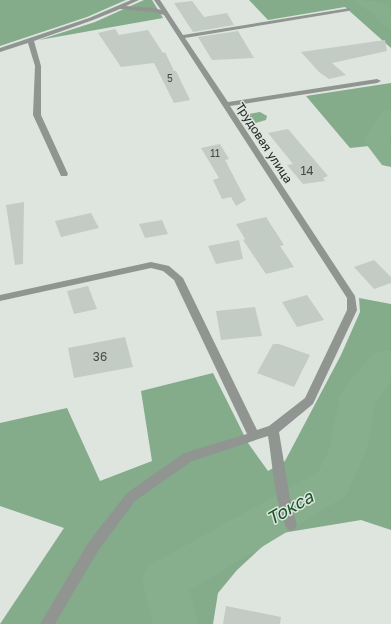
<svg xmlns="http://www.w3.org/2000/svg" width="391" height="624" viewBox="0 0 391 624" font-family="'Golos Text',sans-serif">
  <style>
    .forest { fill: #84ab8a }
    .water { fill: #87ae8d }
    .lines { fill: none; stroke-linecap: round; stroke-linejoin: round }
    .river { fill: #87ae8d; fill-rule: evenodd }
    .building { fill: #c3cbc5 }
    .minor { fill: #919592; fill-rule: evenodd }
    .labels { text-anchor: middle; stroke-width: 3; stroke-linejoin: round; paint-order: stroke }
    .far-number-label { font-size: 10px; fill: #464a46 }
    .far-street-label { font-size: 12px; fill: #1c1f1c; stroke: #dde5de }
    .number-label { font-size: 12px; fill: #464a46 }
    .near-water-label { font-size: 18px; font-style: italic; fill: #1b562b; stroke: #dde5de }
  </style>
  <rect width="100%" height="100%" fill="#dde5de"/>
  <path class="forest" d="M 0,0 L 126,0 L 87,17 L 0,46 Z
    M 144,0 L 152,0 L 163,18 L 39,40 L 95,22 Z
    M 249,0 L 391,0 L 391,48 L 345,7 L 268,20 Z
    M 391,83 L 391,166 L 369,146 L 350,148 L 306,96 Z
    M 359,298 L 391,304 L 391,530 L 361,520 L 276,534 L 237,570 L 218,593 L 213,624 L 0,624 L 64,528 L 0,506 L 0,423 L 67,408 L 100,481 L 152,461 L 141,391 L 213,373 L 248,443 L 268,471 L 285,461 L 341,355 L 360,312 Z"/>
  <path class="water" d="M 260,112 L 267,116 L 266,120 L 252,124 L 245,123 L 242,115 Z"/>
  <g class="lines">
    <path class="river" d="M 353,0 C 363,0 387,0 391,10 C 391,15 391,24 391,29 C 380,27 380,19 372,13 C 365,8 358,7 353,0 Z
      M 391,109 L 391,137 L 389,140 L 391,142 L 391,167 L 382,165 L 363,140 L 382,111 Z
      M 385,351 L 391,351 L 391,382 L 375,402 L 368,447 L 346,496 L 189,591 L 199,624 L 153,624 L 142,581 L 148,566 L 318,472 L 330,447 L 339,398 L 344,388 L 373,354 Z"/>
  </g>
  <path class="building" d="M 192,1 L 204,17 L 227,13 L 234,25 L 193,32 L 174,3 Z
    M 115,29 L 119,35 L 148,30 L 163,53 L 165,52 L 174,71 L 176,71 L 190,100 L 174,103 L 154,63 L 121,67 L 98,33 Z
    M 238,31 L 254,58 L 212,60 L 198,37 Z
    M 385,40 L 387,51 L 332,63 L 346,75 L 329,79 L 319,72 L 301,52 Z
    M 288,129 L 328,176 L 323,178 L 325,181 L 303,184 L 287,165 L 293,164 L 268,133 Z
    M 220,144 L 229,159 L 225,160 L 246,200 L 236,206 L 231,197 L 222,199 L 213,180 L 219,178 L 201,148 Z
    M 24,202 L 23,264 L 15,265 L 6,205 Z
    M 91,213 L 99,228 L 61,237 L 55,221 Z
    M 266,217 L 284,245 L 280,246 L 294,267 L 266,274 L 243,240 L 245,239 L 236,224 Z
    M 162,220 L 168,234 L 145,238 L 139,224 Z
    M 239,240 L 243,259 L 216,264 L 208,246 Z
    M 374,260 L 391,277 L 391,283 L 374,289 L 354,267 Z
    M 88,286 L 97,309 L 74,314 L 67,291 Z
    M 307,295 L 324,320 L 297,327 L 282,302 Z
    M 255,307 L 262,336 L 221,340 L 216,311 Z
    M 125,337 L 133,367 L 74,378 L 68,348 Z
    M 273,344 L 279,344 L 310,355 L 294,387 L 257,373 Z
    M 226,606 L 281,617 L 280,624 L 223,624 Z"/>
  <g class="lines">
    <path class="minor" d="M 131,0 L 139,0 L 126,6 L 154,8 L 161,10 L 154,0 L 160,0 L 183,35 L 350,8 L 350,10 L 348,11 L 185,38 L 228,102 L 377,79 L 381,81 L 377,83 L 230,106 L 355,296 L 357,310 L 313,404 L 279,432 L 290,499 L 297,525 L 295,529 L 291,531 L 287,529 C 274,501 273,466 268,436 L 192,461 L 135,501 L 98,551 L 55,624 L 40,624 L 88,543 L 127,493 L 184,453 L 247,434 L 174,280 L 163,271 L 151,268 L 0,301 L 0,295 L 151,262 L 169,266 L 183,278 L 257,430 L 269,426 L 305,398 L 347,310 L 347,298 L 164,15 L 153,12 L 120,9 L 93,20 L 34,41 L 41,66 L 41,115 L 68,174 L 67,176 L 61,176 L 33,115 L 35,66 L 28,43 L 0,52 L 0,48 L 89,18 Z"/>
  </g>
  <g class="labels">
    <g class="far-number-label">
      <text x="170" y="82">5</text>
      <text x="215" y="157">11</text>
    </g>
    <g class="far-street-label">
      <text transform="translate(264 143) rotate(57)" y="4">Трудовая улица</text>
    </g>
    <g class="number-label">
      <text x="307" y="175">14</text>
      <text x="100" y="361">36</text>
    </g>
    <g class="near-water-label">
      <text transform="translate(290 508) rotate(-30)" y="6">Токса</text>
    </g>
  </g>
</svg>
